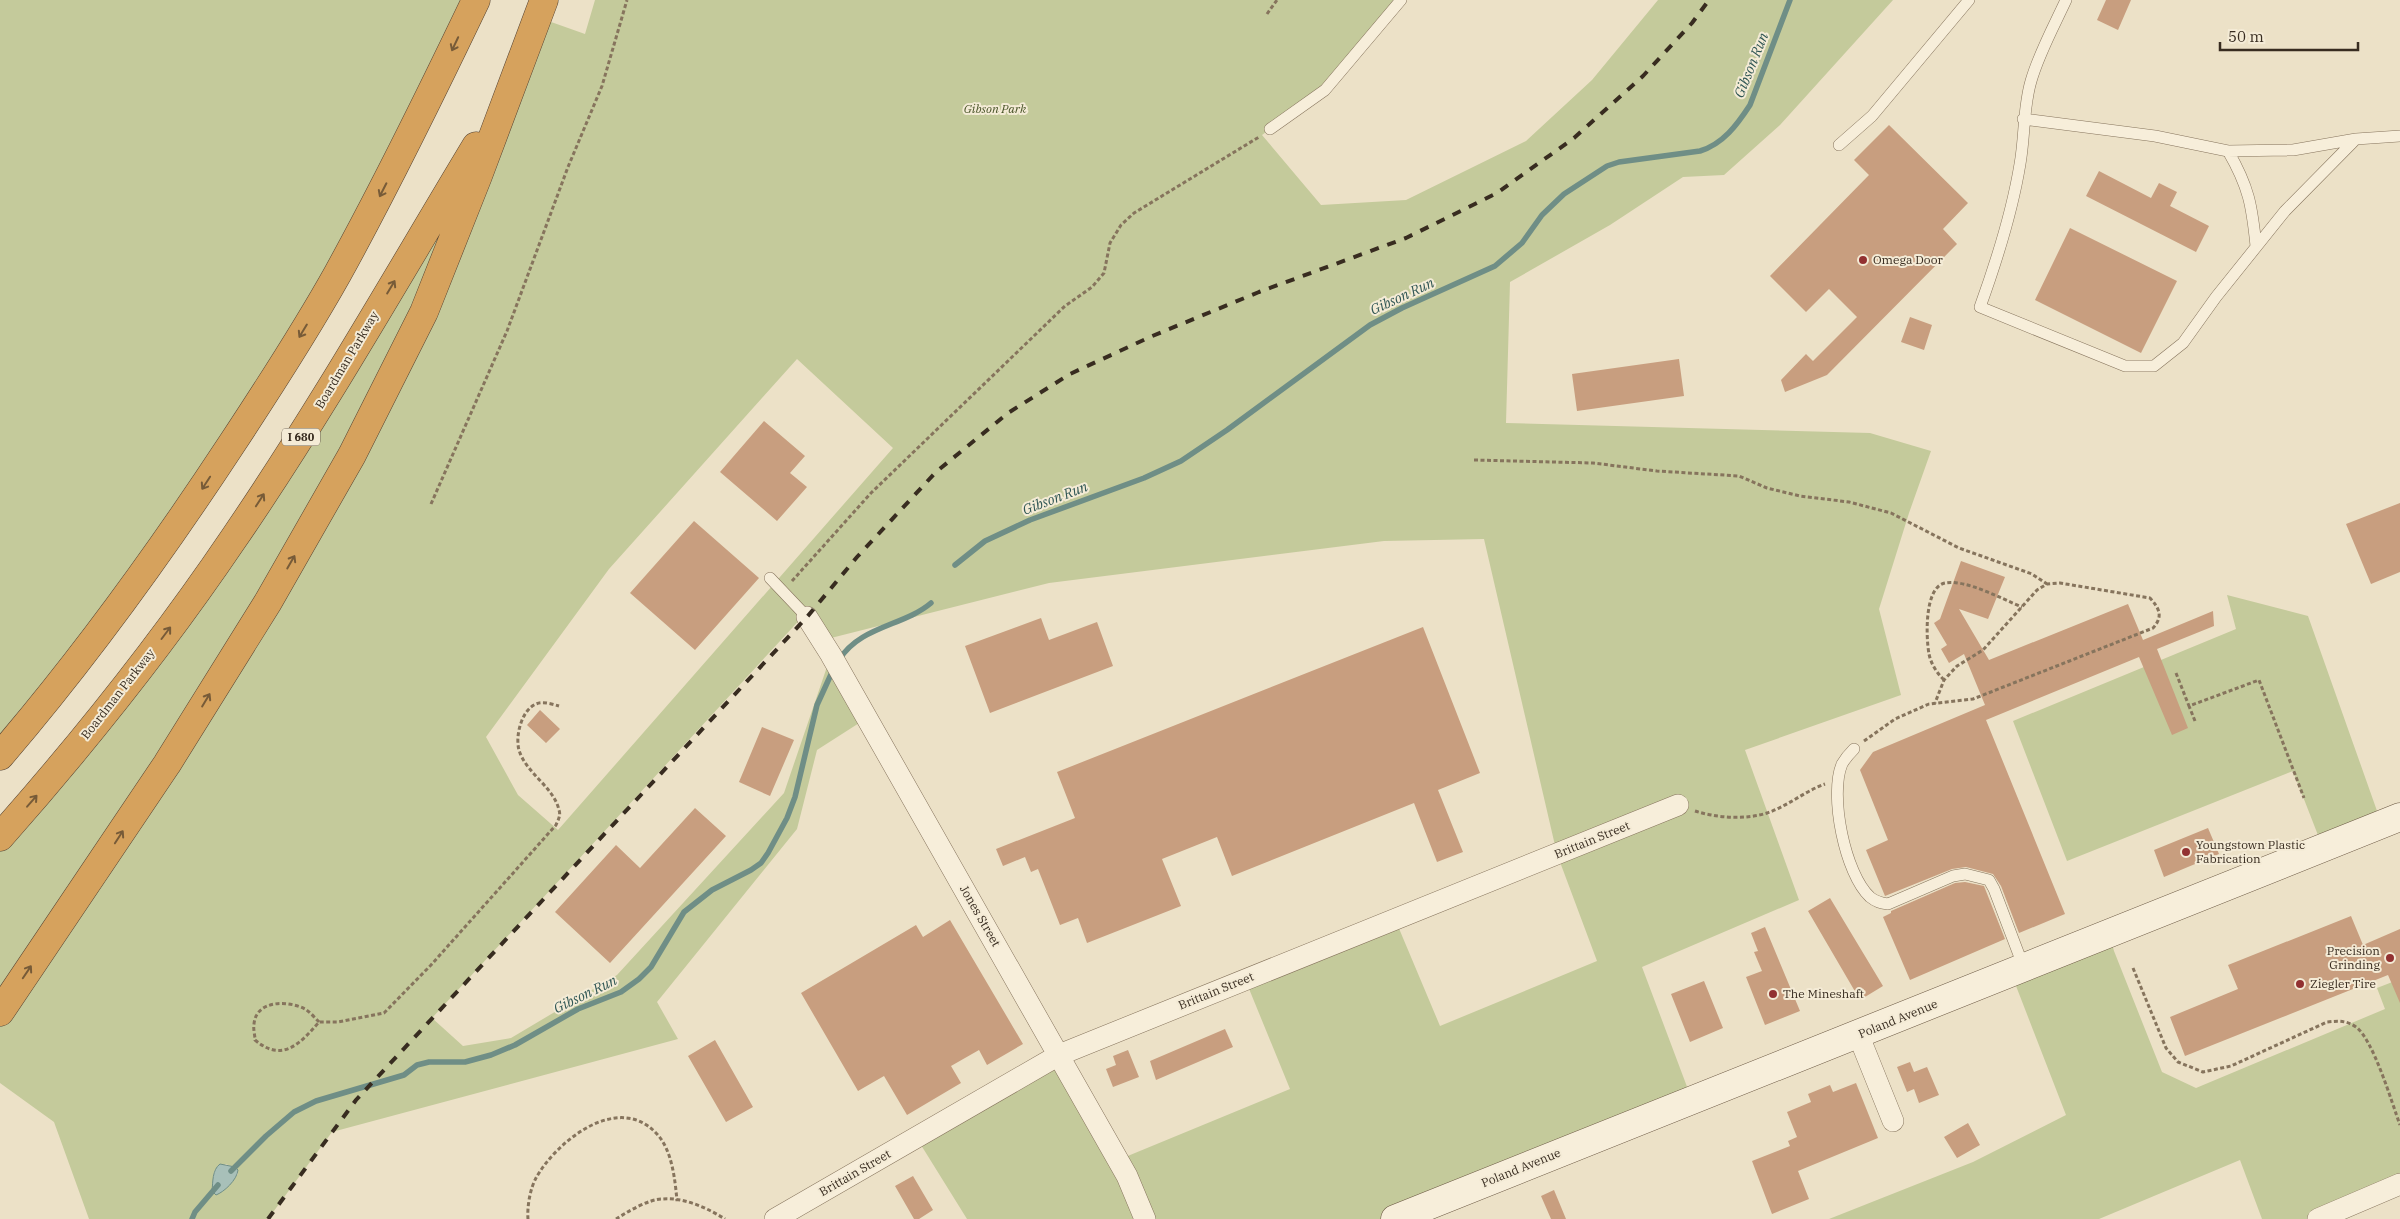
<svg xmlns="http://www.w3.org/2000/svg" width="2400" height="1219" viewBox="0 0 2400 1219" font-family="'IBM Plex Serif',serif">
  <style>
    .green { fill: #c4ca9b; fill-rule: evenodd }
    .water { fill: #a8c0b9; stroke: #6f8e86 }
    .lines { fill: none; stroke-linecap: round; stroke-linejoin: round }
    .stream { stroke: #6f8e86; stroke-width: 5.5 }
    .building { fill: #c89e7f }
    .lane-casing { stroke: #86745d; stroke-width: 12 }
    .street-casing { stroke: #86745d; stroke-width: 22 }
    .secondary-casing { stroke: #685540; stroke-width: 29 }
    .highway-casing { stroke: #554231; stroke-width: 29 }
    .path { stroke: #86745d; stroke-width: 3; stroke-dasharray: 4 2.5; stroke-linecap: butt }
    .lane { stroke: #f7eeda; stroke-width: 11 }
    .street { stroke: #f7eeda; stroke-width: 21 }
    .secondary { stroke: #f7eeda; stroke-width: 28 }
    .highway { stroke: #d6a25d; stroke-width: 28 }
    .rail { stroke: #382c20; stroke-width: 4; stroke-dasharray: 9 9; stroke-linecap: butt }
    .oneway { stroke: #775b38 }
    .poi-dot { fill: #923131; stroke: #f4ebd6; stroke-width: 2 }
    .labels { text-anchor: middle; stroke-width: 4; stroke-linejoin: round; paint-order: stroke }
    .shield { fill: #f4ebd6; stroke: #706557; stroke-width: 1 }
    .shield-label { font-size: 11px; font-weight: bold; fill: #382c20 }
    .park-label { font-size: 12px; font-style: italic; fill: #485328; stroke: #f4ebd6 }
    .poi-label { font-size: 12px; fill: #382c20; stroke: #f4ebd6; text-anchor: start }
    .street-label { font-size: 12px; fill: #382c20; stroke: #f4ebd6 }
    .water-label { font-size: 14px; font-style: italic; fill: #305654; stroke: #f4ebd6 }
  </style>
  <rect width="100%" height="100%" fill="#ece1c7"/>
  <path class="green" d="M 0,0 L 476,0 L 336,275 L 0,756 Z
    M 595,0 L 1401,0 L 1325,90 L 1262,135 L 1321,205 L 1406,200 L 1526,141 L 1592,80 L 1658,0 L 1893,0 L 1780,125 L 1724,175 L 1683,177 L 1610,225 L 1510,282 L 1506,423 L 1870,433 L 1931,451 L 1909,513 L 1879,609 L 1901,695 L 1745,750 L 1799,900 L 1642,967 L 1692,1100 L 1395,1219 L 967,1219 L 916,1137 L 1059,1055 L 1118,1160 L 1290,1089 L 1245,979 L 1395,919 L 1440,1026 L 1597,961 L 1557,854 L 1484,539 L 1384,541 L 1049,583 L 823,640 L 805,614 L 432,1018 L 463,1046 L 511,1038 L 617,975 L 784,793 L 831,655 L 867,718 L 817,750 L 797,829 L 657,1002 L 678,1039 L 332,1132 L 268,1219 L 89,1219 L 54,1122 L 0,1083 L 0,837 L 118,696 L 484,132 L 537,17 L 585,34 ZM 797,359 L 893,448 L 558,830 L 518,795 L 486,737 L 609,569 ZM 226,1164 L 238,1170 L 238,1174 L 223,1191 L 212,1191 L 214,1171 Z
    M 2227,595 L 2308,616 L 2382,825 L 2323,848 L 2293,771 L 2067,861 L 2013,721 L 2236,629 Z
    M 2109,933 L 2114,951 L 2162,1072 L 2196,1088 L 2385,1009 L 2377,988 L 2400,979 L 2400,1184 L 2318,1219 L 2262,1219 L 2240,1160 L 2099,1219 L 1829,1219 L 1973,1162 L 2066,1115 L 2011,973 Z"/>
  <path class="water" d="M 220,1164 L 235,1167 L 238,1170 C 237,1180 224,1192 216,1195 L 212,1191 C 213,1182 212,1170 220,1164 Z"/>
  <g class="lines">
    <path class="stream" d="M 955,565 L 985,541 L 1030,520 L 1144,478 L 1181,461 L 1227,430 L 1370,325 L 1402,308 L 1495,266 L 1522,243 L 1542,215 L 1564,194 L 1607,166 L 1619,162 L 1700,151 C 1723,144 1737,125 1750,105 L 1790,0
      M 839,660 C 860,626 904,626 931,603
      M 231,1171 L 266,1136 L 294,1112 L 316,1101 L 404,1075 L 417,1065 L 429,1062 L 465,1062 L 491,1055 L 515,1045 L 578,1009 L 621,992 L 639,979 L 651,967 L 684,912 L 712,890 L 751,870 L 761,863 L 768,853 L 787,818 L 795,797 L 817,705 L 833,670
      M 192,1219 L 195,1212 L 218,1185"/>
  </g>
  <path class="building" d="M 2106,0 L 2131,0 L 2118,30 L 2097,20 Z
    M 1889,125 L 1968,203 L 1943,229 L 1957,244 L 1827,375 L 1785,392 L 1781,380 L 1806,354 L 1813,361 L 1857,317 L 1829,289 L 1806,312 L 1770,276 L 1869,175 L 1854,160 Z
    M 2099,171 L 2151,198 L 2159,183 L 2177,192 L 2170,206 L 2209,226 L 2196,252 L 2086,196 Z
    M 2070,228 L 2177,281 L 2141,353 L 2035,300 Z
    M 1910,317 L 1932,325 L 1924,350 L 1901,342 Z
    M 1679,359 L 1684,396 L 1577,411 L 1572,374 Z
    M 764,421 L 805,456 L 790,473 L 807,487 L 777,521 L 720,472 Z
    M 2400,503 L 2400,572 L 2371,584 L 2346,524 Z
    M 694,521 L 759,578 L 695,650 L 630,593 Z
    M 1961,561 L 2005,577 L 1988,619 L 1959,609 L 1989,660 L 2128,604 L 2143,640 L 2213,611 L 2214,626 L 2157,649 L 2188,728 L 2172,735 L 2139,657 L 1986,720 L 2065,914 L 2019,933 L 2001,886 L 1993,874 L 1966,867 L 1952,869 L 1885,896 L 1866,850 L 1888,840 L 1860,770 L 1873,752 L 1985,705 L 1964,654 L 1949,663 L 1941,649 L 1947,645 L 1934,623 L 1940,619 Z
    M 1041,618 L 1049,640 L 1097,622 L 1113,666 L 990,713 L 965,646 Z
    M 1423,627 L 1480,773 L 1438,790 L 1463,852 L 1437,862 L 1414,803 L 1232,876 L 1217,837 L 1162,859 L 1181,906 L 1087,943 L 1078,918 L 1060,925 L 1038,869 L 1031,872 L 1025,857 L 1003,866 L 996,849 L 1075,818 L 1057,772 Z
    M 540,710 L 560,729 L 546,743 L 527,725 Z
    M 762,727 L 794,740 L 770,796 L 739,782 Z
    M 695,808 L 726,836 L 610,963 L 555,912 L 616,845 L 640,868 Z
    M 2208,828 L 2219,854 L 2164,877 L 2154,850 Z
    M 1965,882 L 1984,886 L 2005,939 L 1910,980 L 1883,917 L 1891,913 L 1891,911 L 1955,883 Z
    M 1830,898 L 1883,986 L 1860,1000 L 1808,911 Z
    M 2351,916 L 2363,945 L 2400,929 L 2400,1003 L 2388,975 L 2185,1056 L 2170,1017 L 2238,989 L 2228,965 Z
    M 950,920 L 1023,1044 L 987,1065 L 979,1050 L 951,1066 L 961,1083 L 907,1115 L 884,1076 L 858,1091 L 801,993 L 916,925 L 923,937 Z
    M 1765,927 L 1800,1011 L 1765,1025 L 1746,977 L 1762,971 L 1754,952 L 1758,951 L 1751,933 Z
    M 1704,981 L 1723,1028 L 1690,1042 L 1671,994 Z
    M 1225,1029 L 1233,1047 L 1156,1080 L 1150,1061 Z
    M 715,1040 L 753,1107 L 726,1122 L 688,1056 Z
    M 1128,1050 L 1139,1077 L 1113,1087 L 1106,1069 L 1116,1065 L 1113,1056 Z
    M 1910,1062 L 1914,1072 L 1927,1067 L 1939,1095 L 1919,1103 L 1914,1089 L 1907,1092 L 1897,1067 Z
    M 1856,1083 L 1878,1138 L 1798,1171 L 1809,1199 L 1772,1214 L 1752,1161 L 1790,1146 L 1788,1141 L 1797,1137 L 1787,1112 L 1811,1102 L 1808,1094 L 1830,1085 L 1833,1092 Z
    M 1968,1123 L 1980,1145 L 1957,1158 L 1944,1137 Z
    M 913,1176 L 933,1210 L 919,1219 L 914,1219 L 895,1186 Z
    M 1554,1190 L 1566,1219 L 1551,1219 L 1541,1196 Z"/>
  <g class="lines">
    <g class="lane-casing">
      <path id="lane" d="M 2066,0 C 2054,26 2039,53 2031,81 C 2023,108 2025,136 2020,164 C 2012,213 1997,260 1980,307 L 2125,366 L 2154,366 L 2183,343 L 2216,297 L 2285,211 L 2356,139
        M 2023,119 L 2155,136 L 2228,151 L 2293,150 L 2356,139 L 2400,136
        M 1270,129 L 1325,90 L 1401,0
        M 1839,145 L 1872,116 L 1969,0
        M 2228,151 C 2249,187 2252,206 2256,246
        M 770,578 L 807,617
        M 1854,749 C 1850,753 1845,759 1842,764 C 1829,795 1845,874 1870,897 C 1876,902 1881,903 1888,904 L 1953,876 L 1965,874 L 1989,880 L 1994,889 L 2024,968"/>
    </g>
    <g class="street-casing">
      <path id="street" d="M 807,617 L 831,655 L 1127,1176 L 1145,1219
        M 1858,1034 L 1893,1121
        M 775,1219 L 1059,1055 L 1678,805
        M 2318,1219 L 2400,1184"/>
    </g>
    <g class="secondary-casing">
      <path id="secondary" d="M 1395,1219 L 2400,817"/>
    </g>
    <g class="highway-casing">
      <path id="highway" d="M 0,756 C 84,658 160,553 231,445 C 268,389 305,332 338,273 C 387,184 432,92 476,0
        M 0,837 C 84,742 163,643 234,538 C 321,411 397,277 476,146
        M 0,1012 L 167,764 L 268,602 L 352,455 L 424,312 L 478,176 L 544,0"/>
    </g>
    <path class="path" d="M 1267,14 L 1277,0
      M 1474,460 L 1593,463 L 1657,471 L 1739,476 L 1767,488 L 1800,496 L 1849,502 L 1891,513 L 1959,548 L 2032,574 L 2047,584
      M 431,504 L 507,331 L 568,167 L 602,86 L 627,0
      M 792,581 L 871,493 L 1065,306 L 1092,287 L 1104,273 L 1110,243 L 1121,225 L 1134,213 L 1259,137
      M 2176,673 L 2189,706
      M 1944,680 C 1937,673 1931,664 1929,654 C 1926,638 1924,587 1945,583 C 1966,579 2002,599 2022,607
      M 2195,721 L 2189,706 L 2259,680 L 2304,798
      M 1864,741 L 1895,719 L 1929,704 L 1973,699 L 2153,628 C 2163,617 2160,609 2150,598 L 2060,583 L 2047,584 L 2037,590 L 1983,650 L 1957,666 L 1944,680 L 1935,703
      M 1695,811 C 1717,818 1745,820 1767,813 C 1788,806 1805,791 1825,784
      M 2133,968 L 2166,1048 L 2178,1062 L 2203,1072 L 2231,1066 L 2327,1022 C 2338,1021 2346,1020 2356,1027 C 2373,1039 2392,1103 2400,1125
      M 319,1022 C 315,1018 310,1012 305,1009 C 288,1000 256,1000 254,1024 C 253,1029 255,1035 255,1040 C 282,1063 300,1044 319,1022 L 338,1022 L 384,1013 L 431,965 L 556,825 C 558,820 561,816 559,810 C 554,788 528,774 520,753 C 514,739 521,710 536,704 C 543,701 552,704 559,706
      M 528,1219 C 527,1207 530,1189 536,1178 C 556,1142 617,1092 656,1133 C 672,1149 675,1179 677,1201
      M 616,1219 C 627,1212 649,1199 662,1199 C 684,1197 707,1208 725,1219"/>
    <use href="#lane" class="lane"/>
    <use href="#street" class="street"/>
    <use href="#secondary" class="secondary"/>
    <use href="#highway" class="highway"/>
    <path class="rail" d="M 268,1219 L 356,1100 L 807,617 L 857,557 L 936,472 L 1008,413 L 1070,374 L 1150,337 L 1259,292 L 1406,238 L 1497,193 L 1574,138 L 1643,76 L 1692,23 L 1709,0"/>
  </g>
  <defs><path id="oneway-shaft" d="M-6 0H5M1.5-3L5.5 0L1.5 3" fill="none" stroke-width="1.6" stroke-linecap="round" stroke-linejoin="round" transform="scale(1.25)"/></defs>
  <g class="oneway">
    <use href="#oneway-shaft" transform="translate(455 44) rotate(115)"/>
    <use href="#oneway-shaft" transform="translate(383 190) rotate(117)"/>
    <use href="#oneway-shaft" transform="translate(391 287) rotate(-59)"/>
    <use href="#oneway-shaft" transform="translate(303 331) rotate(121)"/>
    <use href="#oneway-shaft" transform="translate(206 483) rotate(123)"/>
    <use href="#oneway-shaft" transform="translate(260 500) rotate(-57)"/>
    <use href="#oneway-shaft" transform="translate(291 562) rotate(-60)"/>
    <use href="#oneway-shaft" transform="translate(166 633) rotate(-53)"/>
    <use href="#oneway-shaft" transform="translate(206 700) rotate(-59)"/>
    <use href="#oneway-shaft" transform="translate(32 801) rotate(-49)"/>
    <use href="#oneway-shaft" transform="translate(119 837) rotate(-57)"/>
    <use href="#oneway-shaft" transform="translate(27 972) rotate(-56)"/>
  </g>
  <g class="poi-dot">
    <circle cx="1863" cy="260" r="5"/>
    <circle cx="2186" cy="852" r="5"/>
    <circle cx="2390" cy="958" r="5"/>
    <circle cx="2300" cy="984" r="5"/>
    <circle cx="1773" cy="994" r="5"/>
  </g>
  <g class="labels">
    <rect class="shield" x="282" y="428.5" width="38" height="17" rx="4"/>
    <g class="shield-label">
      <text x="301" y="441">I 680</text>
    </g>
    <g class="park-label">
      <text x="995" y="113">Gibson Park</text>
    </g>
    <g class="poi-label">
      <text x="1873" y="264">Omega Door</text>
      <text x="2196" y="849">Youngstown Plastic<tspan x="2196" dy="14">Fabrication</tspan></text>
      <text x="2380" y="955" text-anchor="end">Precision<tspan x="2380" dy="14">Grinding</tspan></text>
      <text x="2310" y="988">Ziegler Tire</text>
      <text x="1783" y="998">The Mineshaft</text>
    </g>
    <g class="street-label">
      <text transform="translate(347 360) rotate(-59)" y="4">Boardman Parkway</text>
      <text transform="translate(118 694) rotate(-52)" y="4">Boardman Parkway</text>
      <text transform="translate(1592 840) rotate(-22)" y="4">Brittain Street</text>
      <text transform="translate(980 916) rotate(60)" y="4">Jones Street</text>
      <text transform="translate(1216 991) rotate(-22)" y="4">Brittain Street</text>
      <text transform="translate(1898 1019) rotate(-22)" y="4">Poland Avenue</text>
      <text transform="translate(1521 1168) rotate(-22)" y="4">Poland Avenue</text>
      <text transform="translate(855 1173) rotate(-30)" y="4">Brittain Street</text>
    </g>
    <g class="water-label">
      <text transform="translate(1751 65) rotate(-68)" y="5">Gibson Run</text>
      <text transform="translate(1402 296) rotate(-25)" y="5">Gibson Run</text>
      <text transform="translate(1055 498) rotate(-21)" y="5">Gibson Run</text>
      <text transform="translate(585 994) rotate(-26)" y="5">Gibson Run</text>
    </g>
  </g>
  <path d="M2220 42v8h138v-8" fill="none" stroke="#382c20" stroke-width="2.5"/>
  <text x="2228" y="42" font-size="15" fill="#382c20" stroke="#f4ebd6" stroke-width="4" paint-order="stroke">50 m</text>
</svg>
